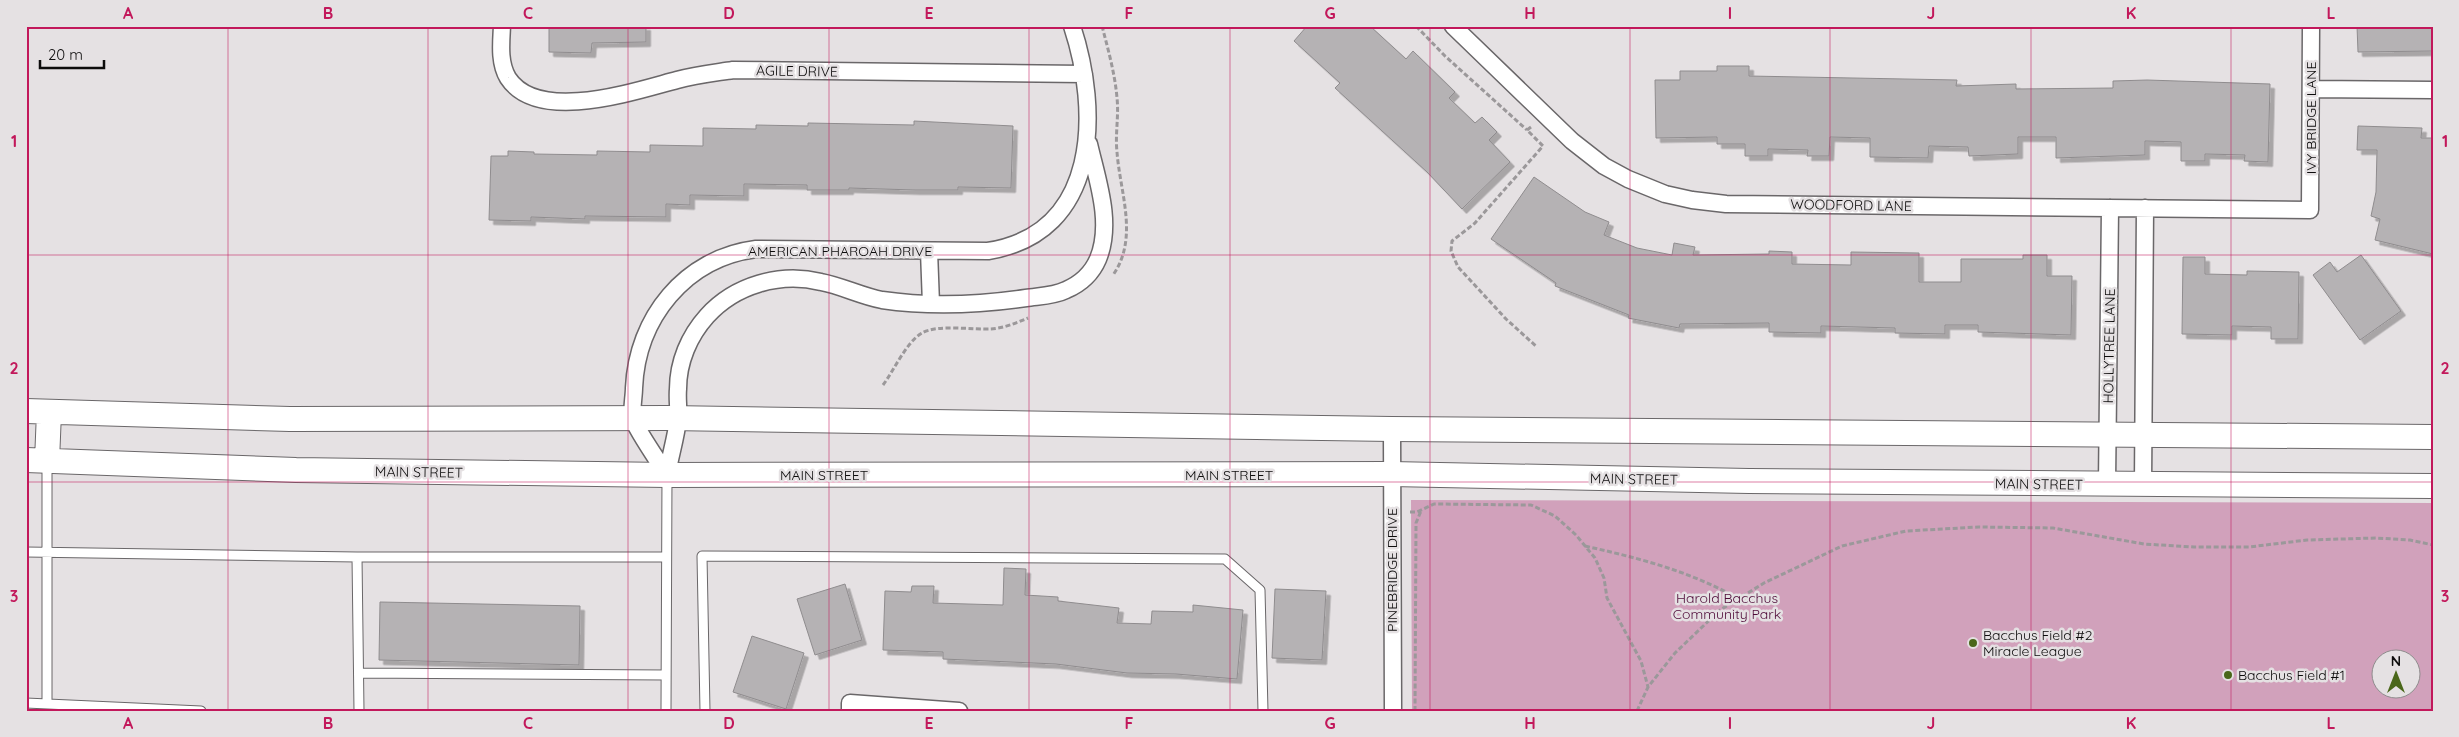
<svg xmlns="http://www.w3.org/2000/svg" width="2459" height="737" viewBox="0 0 2459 737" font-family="Quicksand,sans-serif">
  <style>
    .green { fill: #d1a1bb; fill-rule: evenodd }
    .building { fill: #b5b2b4; stroke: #8f8c8e; filter: url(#shadow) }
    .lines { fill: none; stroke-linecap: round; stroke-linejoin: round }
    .service-casing { stroke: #6a6769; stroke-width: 11 }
    .minor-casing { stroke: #6a6769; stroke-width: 19 }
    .secondary-casing { stroke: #6a6769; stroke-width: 26 }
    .path { stroke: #9b989a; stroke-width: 3; stroke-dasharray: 5 2.5; stroke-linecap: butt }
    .service { stroke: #fff; stroke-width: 9 }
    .minor { stroke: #fff; stroke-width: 16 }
    .secondary { stroke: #fff; stroke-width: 24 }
    .grid { fill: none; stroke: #c2185b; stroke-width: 1; stroke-opacity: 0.55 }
    .poi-dot { fill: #4a671a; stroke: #e5e1e3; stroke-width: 2 }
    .labels { text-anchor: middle; stroke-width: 5; stroke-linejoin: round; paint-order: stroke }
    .street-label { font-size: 14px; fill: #0d0c0c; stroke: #e5e1e3 }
    .park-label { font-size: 14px; fill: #4f0b39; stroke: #e5e1e3 }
    .poi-label { font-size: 14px; fill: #0d0c0c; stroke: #e5e1e3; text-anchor: start }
    .neatline { fill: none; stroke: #c2185b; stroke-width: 2 }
    .grid-label { font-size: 16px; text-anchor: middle; font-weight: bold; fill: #c2185b }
  </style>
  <defs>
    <filter id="shadow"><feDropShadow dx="4.5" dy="4.5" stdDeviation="0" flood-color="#0004"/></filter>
  </defs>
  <rect width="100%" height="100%" fill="#e5e1e3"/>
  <path class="green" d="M 1411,500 L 2433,503 L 2433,711 L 1412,711 ZM 2382,660 L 2412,660 L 2412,690 L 2382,690 Z"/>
  <path class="building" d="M 549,26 L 646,26 L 646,42 L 592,43 L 591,53 L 549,52 Z
    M 1307,26 L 1370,26 L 1406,59 L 1413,51 L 1455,92 L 1449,98 L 1475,123 L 1482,117 L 1497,132 L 1489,140 L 1510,162 L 1462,209 L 1427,172 L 1335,88 L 1340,83 L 1294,41 Z
    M 2357,26 L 2433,26 L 2433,51 L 2358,52 Z
    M 1717,66 L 1749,66 L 1749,76 L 1957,80 L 1956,86 L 2016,84 L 2016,89 L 2113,88 L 2113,81 L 2147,80 L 2270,84 L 2268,162 L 2244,161 L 2245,155 L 2205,154 L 2205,161 L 2181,161 L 2181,142 L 2145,141 L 2145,155 L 2056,158 L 2056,137 L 2018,137 L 2018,154 L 1969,156 L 1968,147 L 1929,146 L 1928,158 L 1870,157 L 1870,138 L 1830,137 L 1829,156 L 1807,156 L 1808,150 L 1768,149 L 1768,156 L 1745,156 L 1745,144 L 1717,144 L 1717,137 L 1656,138 L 1655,80 L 1680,80 L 1680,71 L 1717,71 Z
    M 914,121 L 1013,126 L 1011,188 L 958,187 L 958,190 L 915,190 L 849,188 L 849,190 L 807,190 L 807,185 L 744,184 L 744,196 L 690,195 L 690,205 L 666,204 L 666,217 L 585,216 L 585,219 L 531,217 L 531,221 L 489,220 L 491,156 L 508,156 L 508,151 L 534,152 L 534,154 L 597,155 L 597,151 L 650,152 L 650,145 L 703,146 L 703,128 L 756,129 L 756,125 L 808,126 L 808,123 L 914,125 Z
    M 2358,126 L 2422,128 L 2421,138 L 2433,138 L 2433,254 L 2375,240 L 2380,219 L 2371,216 L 2376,192 L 2377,150 L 2357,150 Z
    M 1534,177 L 1585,212 L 1609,222 L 1604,235 L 1637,248 L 1672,255 L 1674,243 L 1695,247 L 1693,255 L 1769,254 L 1769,251 L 1792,252 L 1792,264 L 1851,265 L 1851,252 L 1919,253 L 1919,282 L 1961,282 L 1961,259 L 2023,259 L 2023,255 L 2047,255 L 2047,276 L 2072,276 L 2071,335 L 1978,332 L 1978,325 L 1945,325 L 1945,334 L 1895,333 L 1895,328 L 1821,326 L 1821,333 L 1769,332 L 1769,323 L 1680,324 L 1679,328 L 1628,318 L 1629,315 L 1555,286 L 1556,283 L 1491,239 Z
    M 2361,255 L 2401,311 L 2360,340 L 2313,275 L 2330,262 L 2337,272 Z
    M 2183,257 L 2205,257 L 2205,274 L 2247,275 L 2247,271 L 2299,272 L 2298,339 L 2271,339 L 2271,327 L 2232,326 L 2232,335 L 2182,334 Z
    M 1004,568 L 1026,569 L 1025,595 L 1058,597 L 1058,601 L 1119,608 L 1117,623 L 1151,624 L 1152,611 L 1193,612 L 1193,605 L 1243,610 L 1237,679 L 1176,674 L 1127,673 L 1056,664 L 943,659 L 943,652 L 883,650 L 885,591 L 911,592 L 912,586 L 934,586 L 933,603 L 1003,605 Z
    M 845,584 L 862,640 L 815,655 L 797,599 Z
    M 1275,589 L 1326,591 L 1322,660 L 1272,658 Z
    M 380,602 L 580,606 L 579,665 L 379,660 Z
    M 752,636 L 804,653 L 786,709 L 733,692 Z"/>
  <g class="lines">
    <g class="service-casing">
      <path id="service" d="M 47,461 L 47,703
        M 26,552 L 357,557 L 666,557
        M 357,557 L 359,711
        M 359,673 L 666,675
        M 26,703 L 201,711
        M 666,711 L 667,476
        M 705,711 L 702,556 L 1225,559 L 1260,590 L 1263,711"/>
    </g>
    <g class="minor-casing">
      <path id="minor" d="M 502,26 C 501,44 499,63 508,78 C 538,124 635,91 677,80 C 696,75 714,73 733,70 L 1084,74
        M 1453,26 L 1572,141 L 1604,166 L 1628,179 L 1665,194 L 1692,200 L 1726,204 L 2310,210 L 2311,26
        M 2311,89 L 2433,90
        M 929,251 L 931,304
        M 1392,429 L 1393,711
        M 667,475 C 659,462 637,431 633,419 C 631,410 634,397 634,388 C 637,318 685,258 756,249 L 988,251 C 1100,233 1100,111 1072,26
        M 667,475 C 670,456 676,438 678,419 C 679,409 677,399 678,389 C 678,362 689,336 707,316 C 735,285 780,272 821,282 C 842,286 861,296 882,300 C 930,307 978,305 1026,298 C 1039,296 1054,296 1066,290 C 1080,284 1092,273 1098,259 C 1113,223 1097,179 1089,144
        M 2107,484 L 2110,208
        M 2143,485 L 2145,208
        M 850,711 L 850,703 L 959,711"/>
    </g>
    <g class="secondary-casing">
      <path id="secondary" d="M 26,411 L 290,419 L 669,418 L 1392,429 L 2433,437
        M 26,460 L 296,470 L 667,475 L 1391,474 L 1749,481 L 2433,486
        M 47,461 L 49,412"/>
    </g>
    <path class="path" d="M 1102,26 C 1108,49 1115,74 1117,98 C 1119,116 1115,134 1117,152 C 1120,193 1139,238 1113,275
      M 1416,26 L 1445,56 L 1527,130
      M 1531,127 L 1527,130 L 1543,146 L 1475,223 L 1452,241 L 1451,251 L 1458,267 L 1506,319 L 1537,347
      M 883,385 C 893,372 907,341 922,333 C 937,324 974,330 991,329 C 1004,328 1016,323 1028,318
      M 1410,512 L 1417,512 L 1434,504 L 1531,505 L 1555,516 L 1576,535 L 1595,558 L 1604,578 L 1607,598 L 1641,661 L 1648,687
      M 1585,546 C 1638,558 1690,571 1739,599
      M 1415,711 L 1416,523 L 1421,511
      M 1637,711 L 1648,687 L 1675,653 L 1720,610 L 1764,583 L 1842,546 L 1906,531 L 1979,527 L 2053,528 L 2144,544 L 2194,547 L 2249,547 L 2307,540 L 2376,538 L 2410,540 L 2433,545"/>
    <use href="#service" class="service"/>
    <use href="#minor" class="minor"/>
    <use href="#secondary" class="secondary"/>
  </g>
  <path class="grid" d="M 228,26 L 228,711M 428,26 L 428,711M 628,26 L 628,711M 829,26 L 829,711M 1029,26 L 1029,711M 1230,26 L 1230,711M 1430,26 L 1430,711M 1630,26 L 1630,711M 1830,26 L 1830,711M 2031,26 L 2031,711M 2231,26 L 2231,711M 26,255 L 2433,255M 26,482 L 2433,482"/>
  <g class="poi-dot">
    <circle cx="1973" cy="643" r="5"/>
    <circle cx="2228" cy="675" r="5"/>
  </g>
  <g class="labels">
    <g class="street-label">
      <text transform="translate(797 71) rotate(1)" y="5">AGILE DRIVE</text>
      <text transform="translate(2311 118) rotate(-90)" y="5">IVY BRIDGE LANE</text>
      <text transform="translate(1851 205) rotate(1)" y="5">WOODFORD LANE</text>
      <text x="840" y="256">AMERICAN PHAROAH DRIVE</text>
      <text transform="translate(2109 346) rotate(-89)" y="5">HOLLYTREE LANE</text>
      <text transform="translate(419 472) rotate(1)" y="5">MAIN STREET</text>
      <text x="824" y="480">MAIN STREET</text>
      <text x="1229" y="480">MAIN STREET</text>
      <text transform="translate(1634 479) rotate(1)" y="5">MAIN STREET</text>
      <text transform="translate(2039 484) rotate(1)" y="5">MAIN STREET</text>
      <text transform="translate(1392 570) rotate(-90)" y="5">PINEBRIDGE DRIVE</text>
    </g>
    <g class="park-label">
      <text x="1727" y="603">Harold Bacchus<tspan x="1727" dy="16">Community Park</tspan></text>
    </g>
    <g class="poi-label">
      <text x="1983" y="640">Bacchus Field #2<tspan x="1983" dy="16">Miracle League</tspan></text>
      <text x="2238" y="680">Bacchus Field #1</text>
    </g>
  </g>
  <rect width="2459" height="737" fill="none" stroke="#e5e1e3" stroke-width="55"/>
  <g transform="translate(2396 674)"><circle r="24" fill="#e5e1e3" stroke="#8f8c8d"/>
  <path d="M0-4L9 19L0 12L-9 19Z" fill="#4a671a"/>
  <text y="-8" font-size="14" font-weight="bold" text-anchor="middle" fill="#0d0c0c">N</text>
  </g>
  <path d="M40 60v8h64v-8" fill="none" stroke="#0d0c0c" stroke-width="2.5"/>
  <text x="48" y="60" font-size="15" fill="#0d0c0c" stroke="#e5e1e3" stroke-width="4" paint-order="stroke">20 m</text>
  <rect x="28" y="28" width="2404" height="682" class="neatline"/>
  <g class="grid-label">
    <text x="128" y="19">A</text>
    <text x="328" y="19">B</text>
    <text x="528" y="19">C</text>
    <text x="729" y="19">D</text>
    <text x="929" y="19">E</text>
    <text x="1129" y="19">F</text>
    <text x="1330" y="19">G</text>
    <text x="1530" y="19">H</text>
    <text x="1730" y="19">I</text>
    <text x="1931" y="19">J</text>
    <text x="2131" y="19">K</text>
    <text x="2331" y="19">L</text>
    <text x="14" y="147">1</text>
    <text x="2445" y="147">1</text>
    <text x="14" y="374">2</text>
    <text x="2445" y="374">2</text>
    <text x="14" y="602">3</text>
    <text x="2445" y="602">3</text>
    <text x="128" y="729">A</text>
    <text x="328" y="729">B</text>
    <text x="528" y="729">C</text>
    <text x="729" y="729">D</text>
    <text x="929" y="729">E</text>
    <text x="1129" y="729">F</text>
    <text x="1330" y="729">G</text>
    <text x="1530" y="729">H</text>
    <text x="1730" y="729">I</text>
    <text x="1931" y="729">J</text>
    <text x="2131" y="729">K</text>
    <text x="2331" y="729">L</text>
  </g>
</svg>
